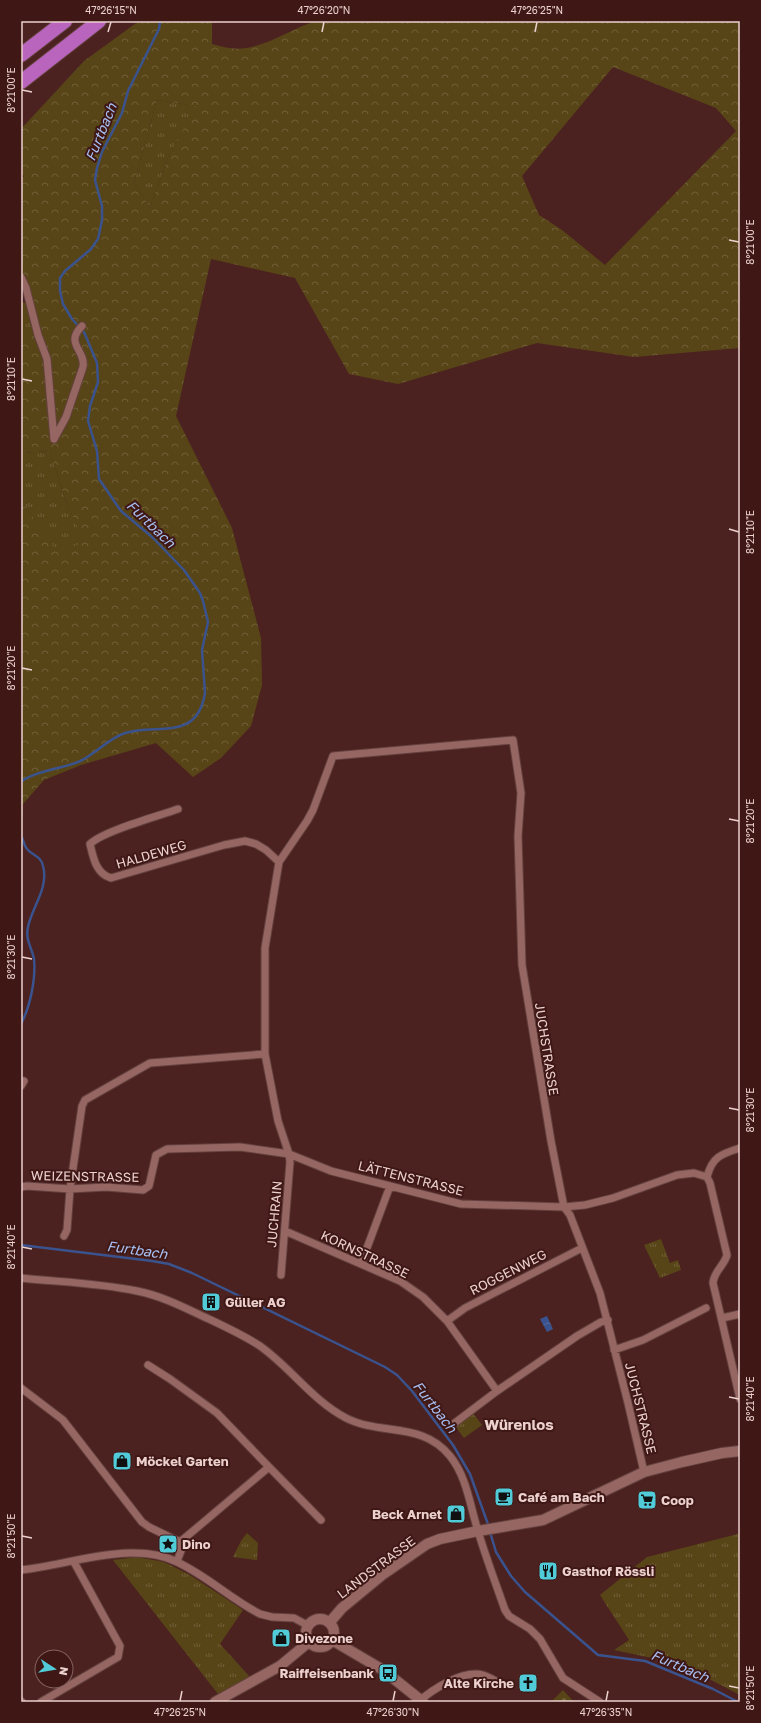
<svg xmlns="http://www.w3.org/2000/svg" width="761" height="1723" viewBox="0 0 761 1723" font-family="'Golos Text',sans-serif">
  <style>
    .grass { fill: url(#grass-tufts) }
    .forest { fill: url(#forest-crowns); fill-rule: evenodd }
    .cemetery { fill: url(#cemetery-stones) }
    .water { fill: url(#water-waves) }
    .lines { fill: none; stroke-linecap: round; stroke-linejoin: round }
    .stream { stroke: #3a538e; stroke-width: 2.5 }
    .street-casing { stroke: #64413f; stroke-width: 9 }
    .secondary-casing { stroke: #64413f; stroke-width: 12 }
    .highway-casing { stroke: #64413f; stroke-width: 16 }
    .street { stroke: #966762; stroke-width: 7 }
    .secondary { stroke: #966762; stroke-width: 10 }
    .highway { stroke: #b965be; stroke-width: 14 }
    .ticks { fill: none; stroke: #ecd1ce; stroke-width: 1.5 }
    .labels { text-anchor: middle; stroke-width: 4; stroke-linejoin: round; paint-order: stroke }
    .street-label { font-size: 13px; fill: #ecd1ce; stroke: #3f1816 }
    .poi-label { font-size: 13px; font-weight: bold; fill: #ecd1ce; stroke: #3f1816; text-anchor: start }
    .water-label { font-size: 14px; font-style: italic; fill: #a8c0f4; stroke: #3f1816 }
    .quarter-label { font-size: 15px; font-weight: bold; fill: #ecd1ce; stroke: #3f1816 }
    .neatline { fill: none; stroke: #ecd1ce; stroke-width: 1.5 }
    .ticks-label { font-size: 10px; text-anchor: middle; fill: #ecd1ce }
  </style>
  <defs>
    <pattern id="grass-tufts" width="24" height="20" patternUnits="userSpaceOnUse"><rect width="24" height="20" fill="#584517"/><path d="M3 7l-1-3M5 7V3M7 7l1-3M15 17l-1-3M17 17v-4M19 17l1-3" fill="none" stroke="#705f38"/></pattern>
    <pattern id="forest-crowns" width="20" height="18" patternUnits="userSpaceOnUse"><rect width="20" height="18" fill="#584517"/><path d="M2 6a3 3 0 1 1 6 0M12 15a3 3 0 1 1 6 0" fill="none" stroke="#705f38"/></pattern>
    <pattern id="cemetery-stones" width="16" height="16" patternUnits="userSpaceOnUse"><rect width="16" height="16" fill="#584517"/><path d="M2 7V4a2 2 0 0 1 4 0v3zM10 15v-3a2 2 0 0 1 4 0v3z" fill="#705f38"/></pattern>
    <pattern id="water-waves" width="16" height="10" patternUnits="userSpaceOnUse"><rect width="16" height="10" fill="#3a538e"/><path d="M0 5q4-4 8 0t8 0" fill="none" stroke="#576b9d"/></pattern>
  </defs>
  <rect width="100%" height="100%" fill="#4b221f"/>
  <path class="grass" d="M 157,100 L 197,106 L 169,155 L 150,207 L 134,183 Z
    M 21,302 L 30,304 L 38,335 L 21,335 Z
    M 50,451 L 67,505 L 86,542 L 58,554 L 21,500 L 21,453 Z
    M 661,1239 L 670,1263 L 678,1260 L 681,1270 L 660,1278 L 644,1245 Z
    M 473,1413 L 482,1425 L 464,1438 L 455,1426 Z
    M 247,1533 L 258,1543 L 257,1560 L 233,1557 L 241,1541 Z
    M 738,1534 L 740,1545 L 740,1695 L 680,1664 L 614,1650 L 629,1640 L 600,1595 L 647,1557 Z
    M 137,1557 L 164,1562 L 190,1575 L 243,1610 L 220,1644 L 250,1677 L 218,1694 L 113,1560 Z"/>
  <path class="forest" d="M 139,21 L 212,21 L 212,44 C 223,47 234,50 246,48 C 269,45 293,28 316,21 L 740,21 L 740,348 L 634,357 L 537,343 L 398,384 L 349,374 L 295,278 L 211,259 L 176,416 L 232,528 L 261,638 L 262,685 L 251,726 L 221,758 L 193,777 L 156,743 L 81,765 L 44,780 L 23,804 L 22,847 L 21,848 L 21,500 L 58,553 L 85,542 L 67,505 L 50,451 L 21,453 L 21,335 L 38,335 L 21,269 L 21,180 L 24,176 L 21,173 L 21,129 L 84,61 ZM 613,67 L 716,108 L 736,131 L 605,265 L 562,230 L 539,215 L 522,176 ZM 157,100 L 196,106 L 169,155 L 150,207 L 134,183 Z"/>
  <path class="cemetery" d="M 563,1690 L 574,1702 L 551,1702 Z"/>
  <path class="water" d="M 547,1316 L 553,1329 L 547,1332 L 540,1319 Z"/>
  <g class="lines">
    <path class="stream" d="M 21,782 C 32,772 63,768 78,762 C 95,755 107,739 125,733 C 158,723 197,742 205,693 L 202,650 L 208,622 L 203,601 L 200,593 L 184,570 L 152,537 L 121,511 L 99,479 L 97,451 L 88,421 L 90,406 L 98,382 L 97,363 L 84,332 L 72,319 L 63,304 L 60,291 L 60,278 L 65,271 L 91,249 L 98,239 L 102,220 L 102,206 L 95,180 L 97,168 L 102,152 L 122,113 L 128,91 L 159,29 L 160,21
      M 21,835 C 23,840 24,845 27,849 C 33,856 41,856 43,866 C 49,888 32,907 28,927 C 25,940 32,948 34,959 C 36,979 30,1007 21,1024
      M 21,1245 L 152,1261 L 169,1264 L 192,1273 L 385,1367 L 397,1375 L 412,1391 L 453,1445 L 470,1474 L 489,1527
      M 490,1532 L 496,1552 L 511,1576 L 525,1592 L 598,1655 L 645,1661 L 713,1689 L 738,1702"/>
    <g class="street-casing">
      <path id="street" d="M 21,277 L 26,288 L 38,335 L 47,359 L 54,439
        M 54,439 L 66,417 L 83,367 C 86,350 64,344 82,326
        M 178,809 C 159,816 103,831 90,844 C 93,857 96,874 111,878 L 224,845 L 245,841 L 256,844 L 266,850 L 279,862
        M 21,1086 L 24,1081
        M 707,1177 C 712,1157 721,1154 740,1148
        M 21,1187 L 27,1186 L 70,1189 L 106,1187 L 143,1190 L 149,1186 L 156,1155 L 167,1149 L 240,1147 L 289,1154 L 290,1162 L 281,1275
        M 285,1231 L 400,1281 L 423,1297 L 447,1321 L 497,1391 L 577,1336 L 601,1322 L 608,1320
        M 64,1236 L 67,1230 L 70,1189 L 82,1106 L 85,1100 L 150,1063 L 265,1054
        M 361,1264 L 390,1186
        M 21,1278 C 59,1282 99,1283 137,1291 C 163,1296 187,1309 211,1320 C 228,1328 245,1336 260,1346 C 291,1368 312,1400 346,1418 C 381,1436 422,1421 450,1456 C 467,1477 470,1506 478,1531 C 486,1558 496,1584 505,1610 L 509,1616 L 530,1629 L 540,1639 L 563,1678 L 600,1702
        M 722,1318 L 740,1314
        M 447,1321 L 465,1308 L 582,1248
        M 614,1350 L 643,1340 L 706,1308
        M 148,1365 L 170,1379 L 217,1413 L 269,1467
        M 21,1388 L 63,1420 L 142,1522 L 149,1527 L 180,1542
        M 452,1425 L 497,1391
        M 644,1472 L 628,1403 L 600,1293 L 570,1215 L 564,1207 L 551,1141 L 522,965 L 518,836 L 521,793 L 513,740 L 333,756 L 313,810 L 307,821 L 279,862 L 265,948 L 265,1054 L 278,1121 L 289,1154 L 331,1171 L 461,1204 L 564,1207 L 585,1205 L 613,1198 L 677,1175 L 694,1173 L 707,1177 L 710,1183 L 727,1255 C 724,1266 714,1271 713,1283 L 740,1399
        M 180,1542 L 269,1467 L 321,1520
        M 177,1561 L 181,1551 L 180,1542
        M 21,1570 C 70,1565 132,1540 177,1562 C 207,1576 231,1599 260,1614 L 272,1617 L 294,1618 L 307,1625
        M 21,1701 L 22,1702
        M 41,1702 L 118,1657 L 120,1646 L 74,1562
        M 418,1702 C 432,1690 463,1669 483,1675 C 489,1677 496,1681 502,1685"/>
    </g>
    <g class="secondary-casing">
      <path id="secondary" d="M306 1633a14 14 0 1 1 28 0a14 14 0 1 1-28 0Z
        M 330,1622 L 342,1608 L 382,1575 L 427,1544 L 440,1539 L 478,1531 L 543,1520 L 644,1472 L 682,1462 L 722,1453 L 740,1451
        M 332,1640 L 383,1670 L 423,1702
        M 215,1702 L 280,1666 L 309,1642"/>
    </g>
    <g class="highway-casing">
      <path id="highway" d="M 21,55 L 65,21
        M 21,82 L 99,21"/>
    </g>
    <use href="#street" class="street"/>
    <use href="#secondary" class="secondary"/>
    <use href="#highway" class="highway"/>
  </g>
  <path class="ticks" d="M 108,32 L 111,22M 322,32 L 324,22M 535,32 L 537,22M 22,90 L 32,92M 729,240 L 739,242M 22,379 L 32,381M 729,529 L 739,532M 22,668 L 32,670M 729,819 L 739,821M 22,957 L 32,959M 729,1108 L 739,1110M 22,1247 L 32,1249M 729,1397 L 739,1399M 22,1536 L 32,1538M 729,1686 L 739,1688M 180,1701 L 182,1691M 393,1701 L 395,1691M 606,1701 L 608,1691"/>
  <defs>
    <g id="building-square" transform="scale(1)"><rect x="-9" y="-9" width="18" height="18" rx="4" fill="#52cbd8" stroke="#3f1816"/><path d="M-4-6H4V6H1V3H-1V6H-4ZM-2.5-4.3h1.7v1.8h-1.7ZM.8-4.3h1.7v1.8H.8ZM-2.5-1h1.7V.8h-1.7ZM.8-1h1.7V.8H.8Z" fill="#111"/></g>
    <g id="shop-square" transform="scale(1)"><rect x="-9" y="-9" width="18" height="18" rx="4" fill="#52cbd8" stroke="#3f1816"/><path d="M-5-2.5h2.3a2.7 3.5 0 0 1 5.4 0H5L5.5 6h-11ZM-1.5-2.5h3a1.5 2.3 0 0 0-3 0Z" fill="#111"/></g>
    <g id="cafe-square" transform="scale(1)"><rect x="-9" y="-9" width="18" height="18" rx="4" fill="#52cbd8" stroke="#3f1816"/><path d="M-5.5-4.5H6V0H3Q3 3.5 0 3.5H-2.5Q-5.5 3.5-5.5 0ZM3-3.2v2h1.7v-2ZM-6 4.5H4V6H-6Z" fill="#111"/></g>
    <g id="supermarket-square" transform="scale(1)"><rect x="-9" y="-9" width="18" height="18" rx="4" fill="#52cbd8" stroke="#3f1816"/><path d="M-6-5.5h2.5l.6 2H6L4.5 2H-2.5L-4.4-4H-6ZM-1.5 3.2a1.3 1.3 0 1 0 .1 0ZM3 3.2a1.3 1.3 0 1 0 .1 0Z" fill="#111"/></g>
    <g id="sight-square" transform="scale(1)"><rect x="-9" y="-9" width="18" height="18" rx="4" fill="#52cbd8" stroke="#3f1816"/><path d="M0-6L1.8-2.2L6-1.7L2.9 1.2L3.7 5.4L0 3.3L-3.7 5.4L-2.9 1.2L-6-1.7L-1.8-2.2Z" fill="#111"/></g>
    <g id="restaurant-square" transform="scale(1)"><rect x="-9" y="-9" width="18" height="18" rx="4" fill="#52cbd8" stroke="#3f1816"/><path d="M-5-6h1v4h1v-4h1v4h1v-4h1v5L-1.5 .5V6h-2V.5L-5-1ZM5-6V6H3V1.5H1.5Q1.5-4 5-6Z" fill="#111"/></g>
    <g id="bus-square" transform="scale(1)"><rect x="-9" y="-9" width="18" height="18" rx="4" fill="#52cbd8" stroke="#3f1816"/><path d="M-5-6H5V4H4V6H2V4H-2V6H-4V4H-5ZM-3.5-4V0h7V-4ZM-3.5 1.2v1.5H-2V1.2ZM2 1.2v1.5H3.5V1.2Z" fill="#111"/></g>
    <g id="church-square" transform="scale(1)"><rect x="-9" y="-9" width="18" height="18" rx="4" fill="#52cbd8" stroke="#3f1816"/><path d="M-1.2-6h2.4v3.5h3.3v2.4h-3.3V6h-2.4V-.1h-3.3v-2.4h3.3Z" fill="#111"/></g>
  </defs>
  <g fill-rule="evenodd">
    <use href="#building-square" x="211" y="1302"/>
    <use href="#shop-square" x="122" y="1461"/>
    <use href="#cafe-square" x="504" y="1497"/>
    <use href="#supermarket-square" x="647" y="1500"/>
    <use href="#shop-square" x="456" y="1514"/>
    <use href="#sight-square" x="168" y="1544"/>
    <use href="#restaurant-square" x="548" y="1571"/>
    <use href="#shop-square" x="281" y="1638"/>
    <use href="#bus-square" x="388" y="1673"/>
    <use href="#church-square" x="528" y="1683"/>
  </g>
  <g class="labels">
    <g class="street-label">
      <text transform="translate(151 854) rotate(-16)" y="5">HALDEWEG</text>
      <text transform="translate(547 1049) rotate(81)" y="5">JUCHSTRASSE</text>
      <text transform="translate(85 1176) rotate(1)" y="5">WEIZENSTRASSE</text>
      <text transform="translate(411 1178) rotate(14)" y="5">LÄTTENSTRASSE</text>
      <text transform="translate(274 1214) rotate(-85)" y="5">JUCHRAIN</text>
      <text transform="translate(365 1254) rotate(25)" y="5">KORNSTRASSE</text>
      <text transform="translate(508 1272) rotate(-27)" y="5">ROGGENWEG</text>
      <text transform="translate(641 1408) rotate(76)" y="5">JUCHSTRASSE</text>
      <text transform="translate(376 1567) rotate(-37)" y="5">LANDSTRASSE</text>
    </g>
    <g class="poi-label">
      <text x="225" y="1307">Güller AG</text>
      <text x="136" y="1466">Möckel Garten</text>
      <text x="518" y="1502">Café am Bach</text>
      <text x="661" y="1505">Coop</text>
      <text x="442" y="1519" text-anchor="end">Beck Arnet</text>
      <text x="182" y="1549">Dino</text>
      <text x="562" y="1576">Gasthof Rössli</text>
      <text x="295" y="1643">Divezone</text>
      <text x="374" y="1678" text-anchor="end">Raiffeisenbank</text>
      <text x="514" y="1688" text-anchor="end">Alte Kirche</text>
    </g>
    <g class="water-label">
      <text transform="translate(101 132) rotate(-68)" y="5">Furtbach</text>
      <text transform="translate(151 524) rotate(44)" y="5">Furtbach</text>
      <text transform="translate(137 1250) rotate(8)" y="5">Furtbach</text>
      <text transform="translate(435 1407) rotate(52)" y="5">Furtbach</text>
      <text transform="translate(680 1666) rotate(23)" y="5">Furtbach</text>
    </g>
    <g class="quarter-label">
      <text x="519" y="1430">Würenlos</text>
    </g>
  </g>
  <rect width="761" height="1723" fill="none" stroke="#3f1816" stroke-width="44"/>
  <g transform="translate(54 1669) rotate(102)"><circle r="19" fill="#3f1816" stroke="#846260"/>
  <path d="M0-3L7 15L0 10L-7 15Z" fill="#52cbd8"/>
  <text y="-6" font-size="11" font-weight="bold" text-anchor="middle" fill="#ecd1ce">N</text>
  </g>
  <rect x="22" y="22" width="717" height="1679" class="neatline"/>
  <g class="ticks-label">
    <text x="111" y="14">47°26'15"N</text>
    <text x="324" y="14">47°26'20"N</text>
    <text x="537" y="14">47°26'25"N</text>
    <text transform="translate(11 90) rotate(-90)" y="4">8°21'00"E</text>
    <text transform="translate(750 242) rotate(-90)" y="4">8°21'00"E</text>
    <text transform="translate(11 379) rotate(-90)" y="4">8°21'10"E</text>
    <text transform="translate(750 532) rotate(-90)" y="4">8°21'10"E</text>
    <text transform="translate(11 668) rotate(-90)" y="4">8°21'20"E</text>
    <text transform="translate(750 821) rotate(-90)" y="4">8°21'20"E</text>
    <text transform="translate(11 957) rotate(-90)" y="4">8°21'30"E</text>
    <text transform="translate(750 1110) rotate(-90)" y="4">8°21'30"E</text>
    <text transform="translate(11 1247) rotate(-90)" y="4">8°21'40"E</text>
    <text transform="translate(750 1399) rotate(-90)" y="4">8°21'40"E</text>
    <text transform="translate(11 1536) rotate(-90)" y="4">8°21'50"E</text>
    <text transform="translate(750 1688) rotate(-90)" y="4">8°21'50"E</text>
    <text x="180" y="1716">47°26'25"N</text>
    <text x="393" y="1716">47°26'30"N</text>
    <text x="606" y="1716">47°26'35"N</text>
  </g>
</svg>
